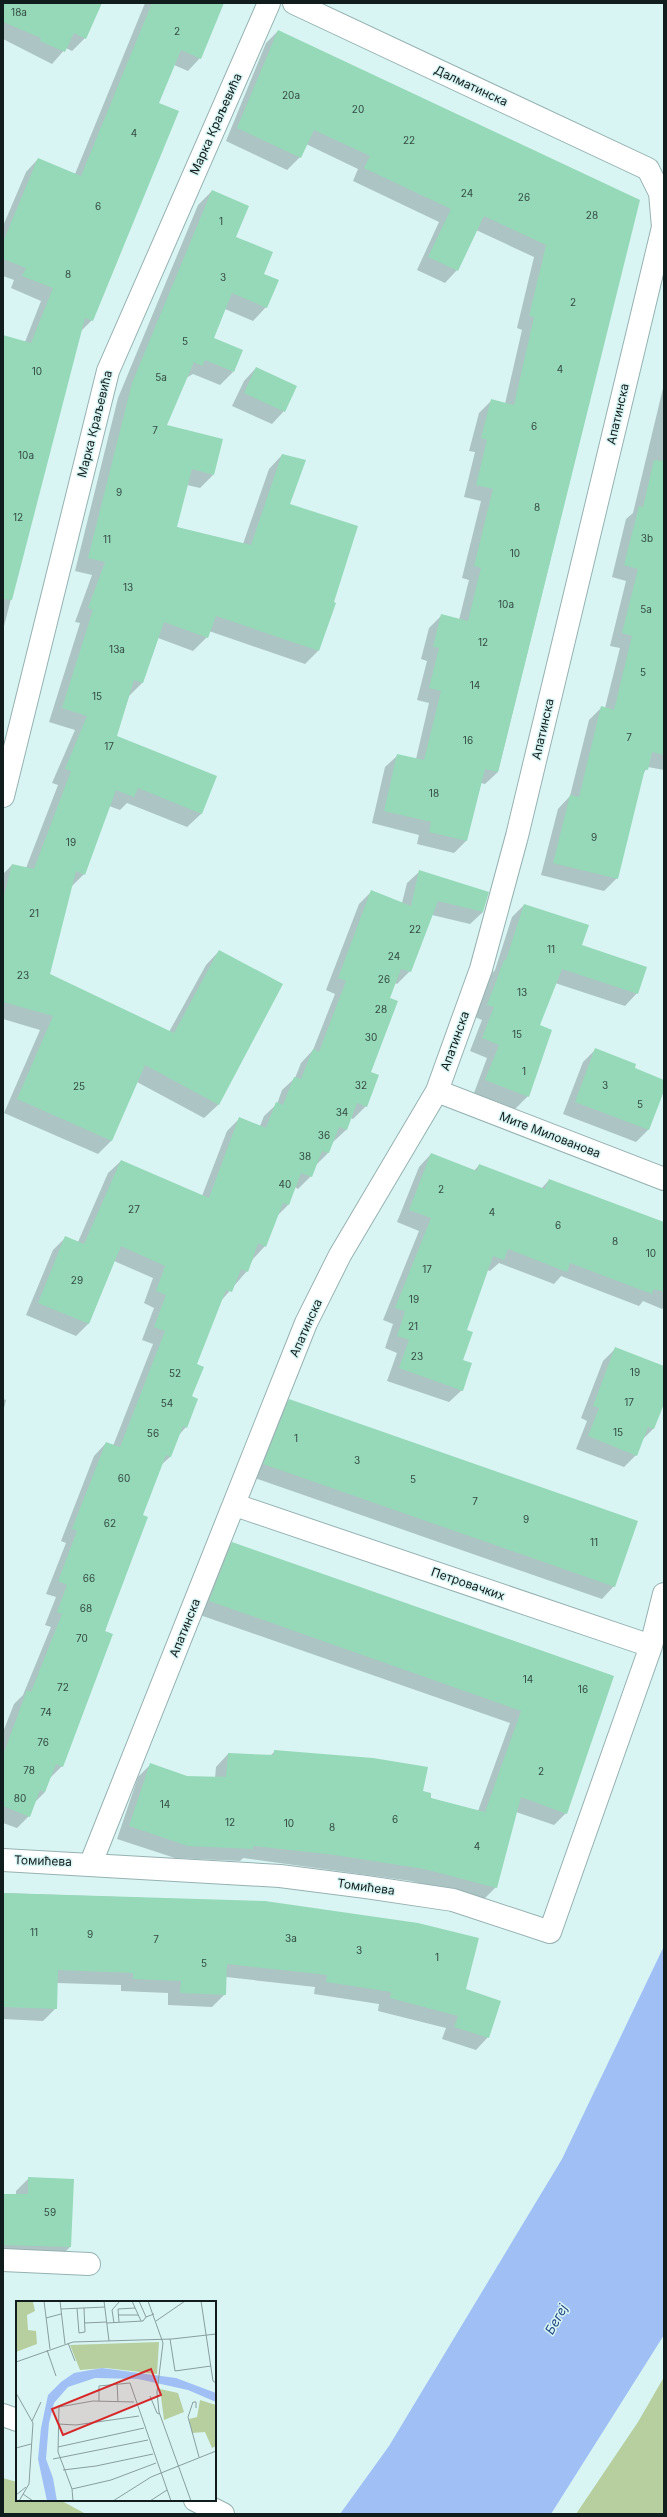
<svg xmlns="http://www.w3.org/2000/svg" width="667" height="2517" viewBox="0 0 667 2517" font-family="Inter,sans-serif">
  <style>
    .green { fill: #b7cf9f }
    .water { fill: #a0c0f5 }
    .shadow { fill: #0003 }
    .building { fill: #96d9b8 }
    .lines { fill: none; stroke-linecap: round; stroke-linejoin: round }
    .minor-casing { stroke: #96b1b1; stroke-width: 24 }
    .tertiary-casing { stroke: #96b1b1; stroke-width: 24 }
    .minor { stroke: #fff; stroke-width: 22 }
    .tertiary { stroke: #fff; stroke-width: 22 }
    .labels { text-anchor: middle; stroke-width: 3; stroke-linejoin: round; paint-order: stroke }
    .number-label { font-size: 10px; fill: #324b43 }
    .street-label { font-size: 12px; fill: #111c1c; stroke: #d8f5f4 }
    .water-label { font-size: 13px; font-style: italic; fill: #234786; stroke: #d8f5f4 }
    .inset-road { fill: none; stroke: #889e9e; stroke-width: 1 }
    .view { fill: #d62828; fill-opacity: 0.15; stroke: #d62828; stroke-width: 2 }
    .inset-edge { fill: none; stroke: #111c1c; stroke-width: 2 }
  </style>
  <rect width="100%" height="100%" fill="#d8f5f4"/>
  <path class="green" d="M 664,2377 L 664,2514 L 576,2514 L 638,2422 Z
    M 3,2478 L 17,2482 L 17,2500 L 60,2500 L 86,2514 L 3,2514 Z"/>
  <path class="water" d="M 664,1946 L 664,2335 L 551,2514 L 340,2514 L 389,2446 L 562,2159 Z"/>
  <path class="shadow" d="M 3,3 L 101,3 L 85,38 L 72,51 L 66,48 L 52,64 L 3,39 Z
    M 145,3 L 223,3 L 200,58 L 188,71 L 174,65 L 158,103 L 92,320 L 80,332 L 3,630 L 3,336 L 25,342 L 41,301 L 11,288 L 14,280 L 3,276 L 3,226 L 26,172 L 38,159 L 75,174 Z
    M 278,31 L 639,200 L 498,772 L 485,784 L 481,783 L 466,841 L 454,853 L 417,844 L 419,835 L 372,823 L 385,767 L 398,755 L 416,759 L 429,703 L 417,700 L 427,661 L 421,659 L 429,628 L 442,615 L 459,620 L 469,580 L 462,578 L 481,501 L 464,497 L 475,452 L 469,451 L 479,413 L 491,401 L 505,404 L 522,330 L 517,328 L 534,257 L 476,230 L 457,270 L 445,283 L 417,270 L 439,222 L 353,181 L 358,169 L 306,144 L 300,157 L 287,170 L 226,141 L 266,43 Z
    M 212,191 L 235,237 L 262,275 L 266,307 L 253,321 L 225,309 L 213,339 L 233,372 L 220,385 L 193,374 L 186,378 L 166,425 L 213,475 L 200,488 L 187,485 L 176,527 L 243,544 L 269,469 L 282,455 L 289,504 L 332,602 L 335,603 L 318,651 L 305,664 L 209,631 L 207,637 L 193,651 L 158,638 L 143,682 L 129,696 L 116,736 L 216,777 L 201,814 L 187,827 L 127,803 L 120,810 L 109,806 L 84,874 L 71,887 L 49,974 L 169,1032 L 206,965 L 219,951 L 282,985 L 218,1105 L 204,1118 L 137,1082 L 111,1141 L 98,1154 L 4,1113 L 40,1030 L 3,1019 L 3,874 L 12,865 L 26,868 L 58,785 L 52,783 L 75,730 L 49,722 L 80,623 L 75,622 L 92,575 L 75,571 L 118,398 L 198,205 Z
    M 256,368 L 284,411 L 272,424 L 232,406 L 244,381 Z
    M 664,384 L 664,770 L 648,767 L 642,775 L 617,878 L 604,891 L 541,875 L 558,809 L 570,796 L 589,720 L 601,708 L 605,708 L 620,648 L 610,646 L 626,581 L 612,577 L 626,519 L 633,513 Z
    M 420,871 L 483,912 L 470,924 L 432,915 L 410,971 L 397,984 L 395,983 L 389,999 L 370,1072 L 366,1106 L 353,1119 L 351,1118 L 346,1130 L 333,1142 L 328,1153 L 316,1165 L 311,1176 L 298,1189 L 295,1187 L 288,1205 L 277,1216 L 265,1246 L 253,1259 L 247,1271 L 220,1302 L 196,1365 L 186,1427 L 178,1436 L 170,1457 L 160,1466 L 142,1515 L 62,1766 L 50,1778 L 45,1792 L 35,1802 L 29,1816 L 17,1828 L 3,1823 L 3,1732 L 14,1704 L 23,1695 L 51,1627 L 45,1625 L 56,1597 L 46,1594 L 66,1543 L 61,1541 L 94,1456 L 106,1443 L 113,1446 L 153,1344 L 142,1340 L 154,1308 L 144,1303 L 153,1278 L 114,1261 L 89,1323 L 76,1336 L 26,1315 L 53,1250 L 66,1237 L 78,1242 L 108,1173 L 121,1161 L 202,1196 L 227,1131 L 240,1118 L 260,1126 L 264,1116 L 277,1104 L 282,1090 L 295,1078 L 301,1063 L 313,1050 L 335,994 L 326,990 L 359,904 L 371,892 L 402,903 L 407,883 Z
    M 524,905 L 580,946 L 637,993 L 625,1006 L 555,983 L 539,1026 L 528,1096 L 515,1109 L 474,1093 L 487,1058 L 470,1051 L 482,1020 L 475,1017 L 492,973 L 495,970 L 512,917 Z
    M 595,1050 L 633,1069 L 664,1081 L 664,1088 L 648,1130 L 636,1142 L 563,1114 L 583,1062 Z
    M 431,1154 L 474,1171 L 479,1165 L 541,1189 L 549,1180 L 664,1223 L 664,1307 L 662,1309 L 643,1301 L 639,1306 L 561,1276 L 554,1284 L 499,1263 L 490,1271 L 487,1270 L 466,1331 L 462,1361 L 462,1390 L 449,1402 L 387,1381 L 397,1353 L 385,1348 L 393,1324 L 383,1320 L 419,1231 L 397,1222 L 419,1167 Z
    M 615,1349 L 664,1367 L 664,1401 L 653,1429 L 642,1440 L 636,1455 L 624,1467 L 576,1449 L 587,1421 L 581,1418 L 603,1361 Z
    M 3,1399 L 6,1400 L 3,1412 Z
    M 289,1400 L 614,1586 L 602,1599 L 252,1477 L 277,1413 Z
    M 232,1543 L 613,1676 L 566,1813 L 554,1825 L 516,1812 L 496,1887 L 483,1900 L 411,1881 L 243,1858 L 240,1861 L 175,1858 L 117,1839 L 138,1777 L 151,1764 L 187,1777 L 215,1778 L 216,1767 L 228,1754 L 270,1756 L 275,1751 L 422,1792 L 429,1798 L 478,1811 L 510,1723 L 197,1614 L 220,1556 Z
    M 3,1893 L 265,1902 L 418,1924 L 464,1990 L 488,2037 L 476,2050 L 442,2039 L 446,2028 L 378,2011 L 379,2004 L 314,1994 L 315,1987 L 226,1977 L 225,1994 L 212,2007 L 168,2005 L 168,1993 L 121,1991 L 121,1985 L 57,1983 L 56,2008 L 43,2021 L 3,2019 Z
    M 29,2178 L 70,2247 L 58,2259 L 3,2260 L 3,2195 L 16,2195 L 16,2191 Z"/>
  <path class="building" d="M 3,3 L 102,3 L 86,39 L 74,33 L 65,52 L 40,41 L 41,38 L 3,22 Z
    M 152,3 L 224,3 L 201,59 L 181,50 L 159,103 L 179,111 L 93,321 L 85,318 L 12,600 L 3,599 L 3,335 L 31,343 L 53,288 L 22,276 L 26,268 L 3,259 L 3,242 L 38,158 L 81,176 Z
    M 278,30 L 640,200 L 498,772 L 485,769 L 467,841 L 429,832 L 431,822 L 384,811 L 397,754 L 424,760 L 441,691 L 429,688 L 439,648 L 433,647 L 441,614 L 468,621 L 481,568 L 474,566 L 493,489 L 476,485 L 487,440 L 481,438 L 491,399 L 514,405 L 534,317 L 529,316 L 546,245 L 484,216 L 458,271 L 428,257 L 451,209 L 364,168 L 370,156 L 314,130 L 301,158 L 237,128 Z
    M 212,190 L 249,206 L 236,237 L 273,252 L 264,274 L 279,280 L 267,308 L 232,293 L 214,338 L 243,350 L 234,372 L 205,360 L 202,366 L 194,362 L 167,425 L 223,439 L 214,475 L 192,469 L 177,527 L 251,545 L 282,454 L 306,460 L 290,504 L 358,526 L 334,602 L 336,603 L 319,651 L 216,616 L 208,638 L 164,622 L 143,683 L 134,680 L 117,736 L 217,776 L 202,814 L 138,788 L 134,797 L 116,790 L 85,875 L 76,871 L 50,974 L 174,1033 L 219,950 L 283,984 L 219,1105 L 145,1065 L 112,1141 L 17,1099 L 53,1016 L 3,1002 L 3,900 L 12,864 L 34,869 L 71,771 L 65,769 L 87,716 L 62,708 L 93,610 L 88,608 L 105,562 L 88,558 L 132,383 Z
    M 256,367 L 297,386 L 285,412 L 244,393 Z
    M 654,460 L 664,461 L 664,755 L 652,752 L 648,770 L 645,769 L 618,879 L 553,863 L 570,795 L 579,797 L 601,706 L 614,710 L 632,636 L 622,633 L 638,569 L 624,565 L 639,506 L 643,507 Z
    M 419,870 L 489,892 L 483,912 L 438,901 L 411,972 L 401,969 L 390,998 L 398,1001 L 371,1072 L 379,1075 L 367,1107 L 357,1103 L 347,1130 L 339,1127 L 329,1153 L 322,1151 L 312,1177 L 301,1173 L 289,1205 L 283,1203 L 266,1247 L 258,1243 L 248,1272 L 241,1269 L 232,1292 L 226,1290 L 197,1364 L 204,1367 L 192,1396 L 198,1399 L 187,1428 L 183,1426 L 171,1457 L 166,1455 L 143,1515 L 148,1517 L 105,1631 L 113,1634 L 63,1767 L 56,1764 L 45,1792 L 40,1790 L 30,1817 L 3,1806 L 3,1755 L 27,1690 L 31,1692 L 62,1614 L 57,1612 L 67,1585 L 58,1581 L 77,1531 L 72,1529 L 106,1442 L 120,1447 L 165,1331 L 154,1327 L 166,1295 L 156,1291 L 165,1266 L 121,1246 L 89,1324 L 38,1303 L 65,1236 L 84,1244 L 121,1160 L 209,1198 L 239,1117 L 266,1128 L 276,1102 L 283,1105 L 294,1077 L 301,1079 L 313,1049 L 319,1052 L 346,981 L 338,978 L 371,890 L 411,906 Z
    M 524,904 L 589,925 L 582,945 L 647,967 L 638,994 L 562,969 L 540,1025 L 552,1030 L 529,1097 L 485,1080 L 499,1045 L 482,1038 L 494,1007 L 487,1005 L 504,960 L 506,960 Z
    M 595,1048 L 636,1064 L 635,1068 L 664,1080 L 664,1091 L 649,1130 L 575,1102 Z
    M 431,1153 L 477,1171 L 479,1164 L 545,1189 L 549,1179 L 664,1222 L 664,1292 L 654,1289 L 652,1294 L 570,1263 L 567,1272 L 508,1249 L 504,1260 L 493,1256 L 467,1330 L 473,1332 L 463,1360 L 472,1363 L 463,1391 L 399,1368 L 409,1340 L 397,1336 L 405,1311 L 395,1308 L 431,1218 L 409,1210 Z
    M 615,1347 L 664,1366 L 664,1404 L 654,1429 L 648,1427 L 637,1456 L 588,1436 L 599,1408 L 593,1406 Z
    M 289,1399 L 638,1521 L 615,1587 L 263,1464 Z
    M 232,1542 L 614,1676 L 567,1814 L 521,1797 L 497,1888 L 424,1869 L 335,1855 L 253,1846 L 253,1849 L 188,1846 L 129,1826 L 150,1763 L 187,1776 L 226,1777 L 228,1753 L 274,1755 L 274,1750 L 373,1758 L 428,1767 L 423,1791 L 431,1793 L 431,1798 L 485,1812 L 521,1711 L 209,1601 Z
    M 3,1893 L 265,1901 L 418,1923 L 479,1938 L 466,1989 L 501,2001 L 489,2038 L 454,2027 L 458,2016 L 390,1998 L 391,1992 L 326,1982 L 327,1975 L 227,1964 L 226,1995 L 180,1993 L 181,1981 L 133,1979 L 133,1973 L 58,1970 L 57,2009 L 4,2007 Z
    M 28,2177 L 74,2179 L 71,2247 L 3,2245 L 3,2194 L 28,2194 Z"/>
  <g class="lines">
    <g class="minor-casing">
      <path id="minor" d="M 3,796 L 108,371 L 269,3
        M 437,1091 L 664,1179
        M 235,1505 L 651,1646
        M 3,1860 L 280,1876 L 366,1887 L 453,1900 L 550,1932 L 651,1646 L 664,1594
        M 91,1863 L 306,1323 L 340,1255 L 437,1091 L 481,969 L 517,836 L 663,227 L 660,193 L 648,169 L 294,3
        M 3,2260 L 89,2264"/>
    </g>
    <g class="tertiary-casing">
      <path id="tertiary" d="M 3,2415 L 17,2420
        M 195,2500 L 223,2514"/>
    </g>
    <use href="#minor" class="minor"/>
    <use href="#tertiary" class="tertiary"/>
  </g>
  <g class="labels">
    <g class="number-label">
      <text x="19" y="16">18a</text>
      <text x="177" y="35">2</text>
      <text x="291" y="99">20a</text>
      <text x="358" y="113">20</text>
      <text x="134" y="137">4</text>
      <text x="409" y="144">22</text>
      <text x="467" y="197">24</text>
      <text x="524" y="201">26</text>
      <text x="98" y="210">6</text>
      <text x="592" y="219">28</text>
      <text x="221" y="225">1</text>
      <text x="68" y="278">8</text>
      <text x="223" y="281">3</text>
      <text x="573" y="306">2</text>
      <text x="185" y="345">5</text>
      <text x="560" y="373">4</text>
      <text x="37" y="375">10</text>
      <text x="161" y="381">5a</text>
      <text x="534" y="430">6</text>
      <text x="155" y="434">7</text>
      <text x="26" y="459">10a</text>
      <text x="119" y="496">9</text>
      <text x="537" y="511">8</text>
      <text x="18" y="521">12</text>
      <text x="647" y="542">3b</text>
      <text x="107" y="543">11</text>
      <text x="515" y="557">10</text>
      <text x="128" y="591">13</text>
      <text x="506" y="608">10a</text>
      <text x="646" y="613">5a</text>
      <text x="483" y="646">12</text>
      <text x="117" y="653">13a</text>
      <text x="643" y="676">5</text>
      <text x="475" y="689">14</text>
      <text x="97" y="700">15</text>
      <text x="629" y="741">7</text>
      <text x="468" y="744">16</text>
      <text x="109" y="750">17</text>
      <text x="434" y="797">18</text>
      <text x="594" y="841">9</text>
      <text x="71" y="846">19</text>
      <text x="34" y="917">21</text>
      <text x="415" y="933">22</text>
      <text x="551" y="953">11</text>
      <text x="394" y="960">24</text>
      <text x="23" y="979">23</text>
      <text x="384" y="983">26</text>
      <text x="522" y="996">13</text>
      <text x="381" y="1013">28</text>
      <text x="517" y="1038">15</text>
      <text x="371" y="1041">30</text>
      <text x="524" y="1075">1</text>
      <text x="361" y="1089">32</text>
      <text x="605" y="1089">3</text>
      <text x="79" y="1090">25</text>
      <text x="640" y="1108">5</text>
      <text x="342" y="1116">34</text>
      <text x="324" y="1139">36</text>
      <text x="305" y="1160">38</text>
      <text x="285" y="1188">40</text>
      <text x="441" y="1193">2</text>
      <text x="134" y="1213">27</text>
      <text x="492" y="1216">4</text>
      <text x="558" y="1229">6</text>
      <text x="615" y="1245">8</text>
      <text x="651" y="1257">10</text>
      <text x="427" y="1273">17</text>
      <text x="77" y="1284">29</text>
      <text x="414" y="1303">19</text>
      <text x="413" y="1330">21</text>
      <text x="417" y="1360">23</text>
      <text x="635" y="1376">19</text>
      <text x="175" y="1377">52</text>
      <text x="629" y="1406">17</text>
      <text x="167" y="1407">54</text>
      <text x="618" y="1436">15</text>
      <text x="153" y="1437">56</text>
      <text x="296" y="1442">1</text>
      <text x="357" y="1464">3</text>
      <text x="124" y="1482">60</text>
      <text x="413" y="1483">5</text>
      <text x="475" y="1505">7</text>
      <text x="526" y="1523">9</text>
      <text x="110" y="1527">62</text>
      <text x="594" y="1546">11</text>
      <text x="89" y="1582">66</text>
      <text x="86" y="1612">68</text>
      <text x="82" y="1642">70</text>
      <text x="528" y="1683">14</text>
      <text x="63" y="1691">72</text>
      <text x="583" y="1693">16</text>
      <text x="46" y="1716">74</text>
      <text x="43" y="1746">76</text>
      <text x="29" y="1774">78</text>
      <text x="541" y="1775">2</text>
      <text x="20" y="1802">80</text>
      <text x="165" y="1808">14</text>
      <text x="395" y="1823">6</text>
      <text x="230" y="1826">12</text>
      <text x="289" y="1827">10</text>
      <text x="332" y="1831">8</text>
      <text x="477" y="1850">4</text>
      <text x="34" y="1936">11</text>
      <text x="90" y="1938">9</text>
      <text x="291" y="1942">3a</text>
      <text x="156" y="1943">7</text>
      <text x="359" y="1954">3</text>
      <text x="437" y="1961">1</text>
      <text x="204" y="1967">5</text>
      <text x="50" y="2216">59</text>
    </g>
    <g class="street-label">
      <text transform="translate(471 86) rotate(25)" y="4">Далматинска</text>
      <text transform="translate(216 124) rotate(-66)" y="4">Марка Краљевића</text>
      <text transform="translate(618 414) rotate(-77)" y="4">Апатинска</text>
      <text transform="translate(95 424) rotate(-76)" y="4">Марка Краљевића</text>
      <text transform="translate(543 729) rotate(-77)" y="4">Апатинска</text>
      <text transform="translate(455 1041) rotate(-70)" y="4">Апатинска</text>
      <text transform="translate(550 1135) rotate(21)" y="4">Мите Милованова</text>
      <text transform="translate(306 1328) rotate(-66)" y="4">Апатинска</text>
      <text transform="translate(468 1584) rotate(19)" y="4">Петровачких</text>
      <text transform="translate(185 1628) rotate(-68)" y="4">Апатинска</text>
      <text transform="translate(43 1861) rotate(2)" y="4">Томићева</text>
      <text transform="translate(366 1887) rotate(8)" y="4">Томићева</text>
    </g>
    <g class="water-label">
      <text transform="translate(556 2319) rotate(-61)" y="5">Бегеј</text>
    </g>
  </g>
  <g transform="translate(16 2301)">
    <rect width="200" height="200" fill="#d8f5f4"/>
    <path d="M 0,0 L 17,1 L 19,10 L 11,14 L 12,29 L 20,30 L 21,43 L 0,51 ZM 143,41 L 141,73 L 90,67 L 64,69 L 54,44 ZM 144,88 L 162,92 L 168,111 L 148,119 ZM 184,99 L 200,104 L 200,145 L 196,147 L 189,131 L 176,132 L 173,118 L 181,116 Z" fill="#b7cf9f"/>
    <path d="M 86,67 L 160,77 L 200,92 L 200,101 L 172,89 L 122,78 L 79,77 L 52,86 L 38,102 L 33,122 L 30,158 L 37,177 L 41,200 L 31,200 L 22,158 L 25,127 L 32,94 L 45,81 L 58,72 Z" fill="#a0c0f5"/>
    <path class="inset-road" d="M 28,0 L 34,48M 44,0 L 49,43M 88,0 L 93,40M 116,0 L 125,20M 123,0 L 130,16M 132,0 L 147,42 L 141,91 L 143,111 L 175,200M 185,0 L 197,80 L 200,82M 61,7 L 63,32 L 69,31 L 68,7M 45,8 L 89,6M 102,14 L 122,14M 30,17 L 45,13M 140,20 L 169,0M 103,21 L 102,8 L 119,7M 68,22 L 91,21M 91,22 L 127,20 L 130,16 L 138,13M 98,22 L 96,9 L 104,0M 154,38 L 159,70 L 195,65M 52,42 L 59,60M 31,49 L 40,75M 0,61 L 57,41 L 156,38 L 200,33M 101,82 L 102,101M 0,92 L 17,122 L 13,183 L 3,200M 134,95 L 141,112 L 143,113M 83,100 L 83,85 L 114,82 L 155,200M 180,107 L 180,101 L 177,101 L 172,116 L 183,156M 16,120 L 25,101M 42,123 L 60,124 L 123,115M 42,146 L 128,127M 0,147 L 15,143M 37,158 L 132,139M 47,169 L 80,165 L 137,153M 56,188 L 95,179 L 140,162M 7,193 L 17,200M 0,194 L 10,186M 57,200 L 56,188 L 42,151 L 43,106 L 77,100 L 118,101M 97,200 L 135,176 L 200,150M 134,200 L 151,189"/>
    <path class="view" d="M 135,68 L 145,94 L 47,134 L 36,108 Z"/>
    <rect width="200" height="200" class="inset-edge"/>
  </g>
  <rect width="667" height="2517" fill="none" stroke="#111c1c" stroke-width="8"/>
</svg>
